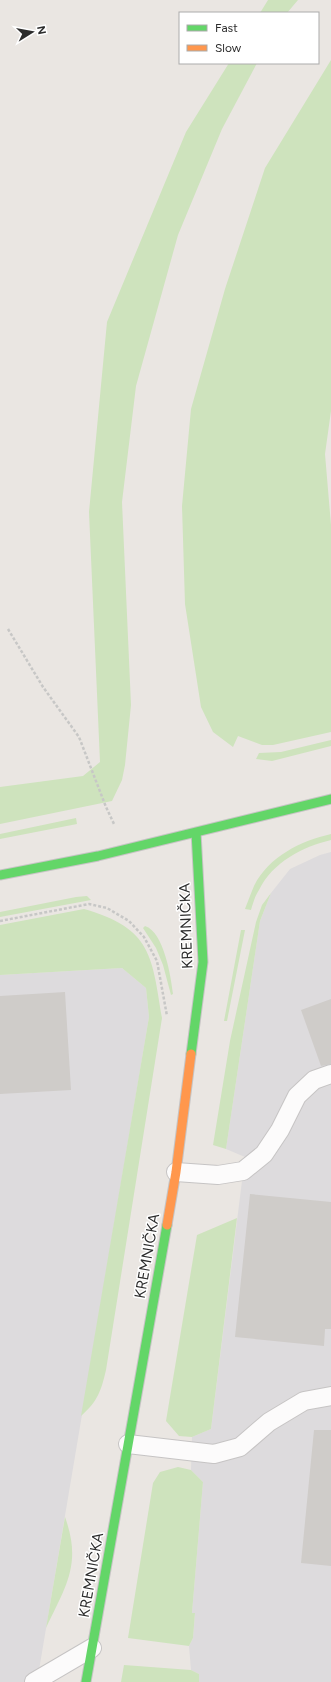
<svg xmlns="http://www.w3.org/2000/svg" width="331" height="1682" viewBox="0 0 331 1682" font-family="Figtree,sans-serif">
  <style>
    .industrial { fill: #dddbdd }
    .green { fill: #cee3bd }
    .building { fill: #cfccc9 }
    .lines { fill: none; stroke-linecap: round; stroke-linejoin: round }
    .lane-casing { stroke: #c6c4c4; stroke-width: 20 }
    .fast-casing { stroke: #c6c4c4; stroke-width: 11 }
    .slow-casing { stroke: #c6c4c4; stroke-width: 11 }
    .path { stroke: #c7c7c6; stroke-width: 2.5; stroke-dasharray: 3 2; stroke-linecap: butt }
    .lane { stroke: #fcfbfb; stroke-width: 18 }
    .fast { stroke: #63d668; stroke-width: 9 }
    .slow { stroke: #ff974d; stroke-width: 9 }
    .labels { text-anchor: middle; stroke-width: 3; stroke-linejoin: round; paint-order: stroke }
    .street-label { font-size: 15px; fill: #2c2c2c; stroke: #fff }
  </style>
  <rect width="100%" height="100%" fill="#eae6e2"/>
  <path class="industrial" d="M 331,852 L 331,1682 L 199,1682 L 199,1674 L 191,1670 L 189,1646 L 193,1638 L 195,1614 L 192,1613 L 203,1482 L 191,1470 L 192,1437 L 211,1429 L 245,1157 L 226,1149 L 260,921 L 271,893 L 290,869 L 320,855 Z
    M 122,968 L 146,988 L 149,1017 L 37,1682 L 0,1682 L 0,975 Z"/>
  <path class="green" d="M 268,0 L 298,0 L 287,13 L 260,13 Z
    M 331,60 L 331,411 L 325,454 L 331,525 L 331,732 L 273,745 L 262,745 L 238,736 L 233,747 L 213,732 L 201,707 L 185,604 L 182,506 L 191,409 L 225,289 L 265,168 Z
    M 229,63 L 257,63 L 222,129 L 178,235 L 136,386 L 122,502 L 131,705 L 125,765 L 122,780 L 112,801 L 0,824 L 0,787 L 83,776 L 100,762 L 89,512 L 107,322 L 186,132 Z
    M 331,740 L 331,746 L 272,761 L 256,759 L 259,753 L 281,752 Z
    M 76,818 L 77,824 L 0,839 L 0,834 Z
    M 331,834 L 331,840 C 302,847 273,862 259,890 C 255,896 253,903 251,910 L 245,909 C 248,901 251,893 254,886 C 269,856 301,841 331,834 Z
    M 271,893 L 260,921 L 226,1149 L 213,1145 L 230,1041 L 256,922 L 262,905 Z
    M 87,896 L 91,900 L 0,917 L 0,912 L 76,897 Z
    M 84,909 C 152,928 152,957 162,1018 L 106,1370 C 101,1391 98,1401 81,1416 L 149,1017 L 146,988 L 122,968 L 0,975 L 0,925 Z
    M 145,926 C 164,932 171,977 173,994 L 171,995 L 163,965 L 156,948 L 143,928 Z
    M 241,930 L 245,930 L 227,1021 L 224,1021 Z
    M 237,1218 L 211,1429 L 192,1437 L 179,1436 L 166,1421 L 197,1235 Z
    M 178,1467 L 191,1470 L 203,1482 L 192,1613 L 195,1613 L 193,1638 L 189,1646 L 128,1638 L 153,1483 L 160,1472 Z
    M 65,1517 C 82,1564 66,1586 46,1628 Z
    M 124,1665 L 191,1670 L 199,1674 L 199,1682 L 121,1682 Z"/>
  <path class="building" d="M 65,992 L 71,1090 L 0,1094 L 0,996 Z
    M 331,999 L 331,1064 L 321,1066 L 301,1010 Z
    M 250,1194 L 331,1202 L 331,1329 L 325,1329 L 324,1346 L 235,1337 Z
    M 314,1430 L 331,1430 L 331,1566 L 301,1563 Z"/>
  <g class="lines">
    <g class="lane-casing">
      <path id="lane" d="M 176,1172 L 218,1175 L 243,1171 L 264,1154 L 280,1130 L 297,1096 L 314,1080 L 331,1074
        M 128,1444 L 214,1454 L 240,1447 L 269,1422 L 304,1401 L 331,1396
        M 34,1682 L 92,1648"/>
    </g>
    <g class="fast-casing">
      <path id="fast" d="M 0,875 L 98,856 L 331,799
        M 191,1054 L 203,962 L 196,832
        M 86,1682 L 167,1225"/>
    </g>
    <g class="slow-casing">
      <path id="slow" d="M 167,1225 L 176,1172 L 191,1054"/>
    </g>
    <path class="path" d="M 8,629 L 43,687 L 79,737 L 106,807 L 114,824
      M 0,921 L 89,904 L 107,908 L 129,921 L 144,937 L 157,961 L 167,1016"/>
    <use href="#lane" class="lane"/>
    <use href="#fast" class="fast"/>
    <use href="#slow" class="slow"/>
  </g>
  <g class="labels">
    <g class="street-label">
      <text transform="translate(186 926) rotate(-92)" y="5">KREMNIČKA</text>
      <text transform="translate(147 1256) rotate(-80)" y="5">KREMNIČKA</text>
      <text transform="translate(91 1575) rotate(-80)" y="5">KREMNIČKA</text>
    </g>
  </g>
  <rect x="179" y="12" width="140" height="52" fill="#ffffff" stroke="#ababab"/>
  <rect x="187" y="25" width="20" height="6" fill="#63d668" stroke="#ababab"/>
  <text x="215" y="32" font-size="12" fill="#2c2c2c">Fast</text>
  <rect x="187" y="45" width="20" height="6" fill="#ff974d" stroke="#ababab"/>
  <text x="215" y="52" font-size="12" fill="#2c2c2c">Slow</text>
  <g transform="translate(32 32) rotate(79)" stroke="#ffffff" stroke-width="3" paint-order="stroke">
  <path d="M0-3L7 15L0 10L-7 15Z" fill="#2c2c2c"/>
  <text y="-6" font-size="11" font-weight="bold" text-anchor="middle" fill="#2c2c2c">N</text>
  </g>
</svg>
